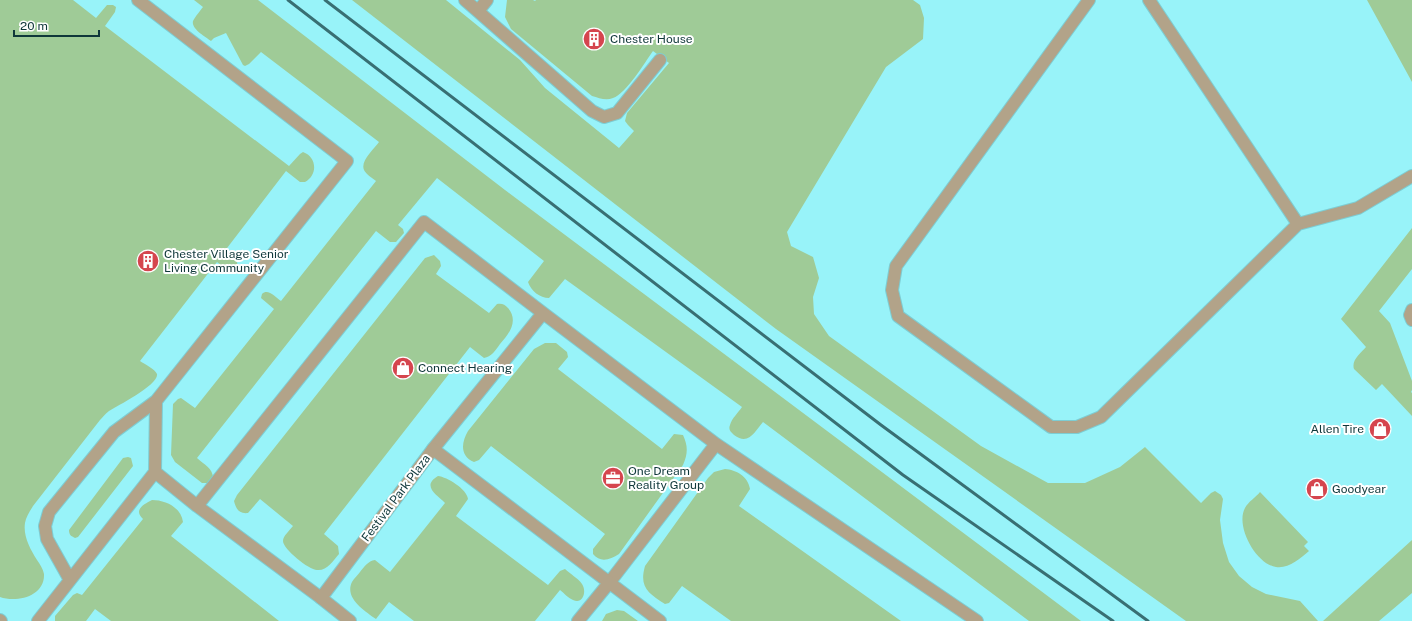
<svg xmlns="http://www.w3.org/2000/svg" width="1412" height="621" viewBox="0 0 1412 621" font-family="'Public Sans',sans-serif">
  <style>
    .green { fill: #9fcb97 }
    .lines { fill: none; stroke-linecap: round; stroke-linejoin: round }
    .lane-casing { stroke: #7dcdd3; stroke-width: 14 }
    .street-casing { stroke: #7dcdd3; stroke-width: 14 }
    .lane { stroke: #b2a389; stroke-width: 12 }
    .street { stroke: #b2a389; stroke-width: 12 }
    .rail { stroke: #386f73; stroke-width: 3 }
    .labels { text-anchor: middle; stroke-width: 4; stroke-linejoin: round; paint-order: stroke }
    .poi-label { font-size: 12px; fill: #0f373a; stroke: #fff; text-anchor: start }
    .street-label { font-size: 12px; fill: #0f373a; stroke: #fff }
  </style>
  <rect width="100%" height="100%" fill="#98f3f9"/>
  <path class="green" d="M 0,0 L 73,0 L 96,18 L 107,5 L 113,5 L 116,7 L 115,12 L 105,26 L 289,166 L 300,154 L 303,152 C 317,157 318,175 305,182 L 300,182 L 286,171 L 224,252 L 237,262 L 238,269 C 229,274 224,267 217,262 L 140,361 C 144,364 155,369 157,374 C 159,385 117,406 109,411 C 105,414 103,417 100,420 L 33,506 C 30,511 26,517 25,523 C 23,536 30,549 37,560 C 40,564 43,569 44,574 C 45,596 17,603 0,597 Z
    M 194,0 L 258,0 L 505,190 L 1081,621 L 1029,621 L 763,422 C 755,431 749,446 734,435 C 731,432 728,430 730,425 C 732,418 738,413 742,407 L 565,279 L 549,298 C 540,298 531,291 528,282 L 544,261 L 437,178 L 398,225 L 403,229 L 404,233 L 396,242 L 390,242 L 376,231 L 197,458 C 204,465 214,468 213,480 L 209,483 L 202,483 L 175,462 L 171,455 L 173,404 L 178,399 L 181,398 L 195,408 L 274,309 L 261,298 L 262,294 C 268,288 275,297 281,301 L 376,181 C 372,178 366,174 364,170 C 360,161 374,149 379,142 L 261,52 L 249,64 L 245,66 L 243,65 L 226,33 L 214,38 L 211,41 C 206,37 191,29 193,21 C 195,17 200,11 203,7 Z
    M 352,0 L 446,0 L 520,60 L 545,88 L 619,148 L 634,131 L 628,125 L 625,121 L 627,113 L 669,63 L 653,51 C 645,62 626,94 613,98 C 606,101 599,98 592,96 L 511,29 L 505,17 L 507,0 L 533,0 L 535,1 L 536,0 L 913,0 L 920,5 L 924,18 L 923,39 L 886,67 L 787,232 L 791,246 L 813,257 L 819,278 L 813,297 L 814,314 L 829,336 L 981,446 L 1048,483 L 1085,483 L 1120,467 L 1145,447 L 1201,503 L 1211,493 L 1215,491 L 1221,495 L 1223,499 L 1220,520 L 1223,543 L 1229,562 L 1239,576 L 1252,587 L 1266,594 L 1300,601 L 1318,621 L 1186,621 L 776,329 Z
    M 1367,0 L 1412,0 L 1412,82 Z
    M 1412,228 L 1412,269 L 1379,311 L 1390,323 L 1412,381 L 1412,390 L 1411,392 L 1412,393 L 1412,416 L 1382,384 L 1376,390 L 1354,369 C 1351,360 1361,353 1366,347 L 1341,319 Z
    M 434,255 L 440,261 L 441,266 L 436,274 L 489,313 L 497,304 C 501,303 505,304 508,308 C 519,321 509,334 500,344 C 496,350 491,357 484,358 L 470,347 L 324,534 L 338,546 L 339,554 C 333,561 327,571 317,570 C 309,570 283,549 283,541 C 283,536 290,530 293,526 L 260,499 L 248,513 C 239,514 236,509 234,501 L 237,495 L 425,258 Z
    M 545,343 L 556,343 L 567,352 L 568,357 L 558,369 L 662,449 L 674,434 L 683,435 C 688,446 688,453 683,465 L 619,554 C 610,560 600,563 593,554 L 593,549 L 605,534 L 491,446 L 479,460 L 474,462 C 460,456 461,443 468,431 L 534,349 Z
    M 128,457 L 131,458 L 133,466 L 78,537 L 75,538 C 71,536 69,535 69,530 L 123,458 Z
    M 725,469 C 736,470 748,476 750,489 L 739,506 L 901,621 L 731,621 L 682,586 L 669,603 L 665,604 C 648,593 639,587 645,566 L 708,478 L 714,472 Z
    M 438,476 C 447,477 467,489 468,499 L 456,516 L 548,585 L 560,571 L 565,569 C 570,574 578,578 582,584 C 587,591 583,605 573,600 C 568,598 564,593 560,590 L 535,621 L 414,621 L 389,602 L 376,619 C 365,611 344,598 352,582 C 354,578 358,575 360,572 C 364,567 368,561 375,560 L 390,572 L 445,503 C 437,495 421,486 438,476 Z
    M 1260,492 L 1308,542 L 1304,546 L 1309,551 C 1300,559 1288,569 1276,567 C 1256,564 1235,526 1245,508 C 1248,502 1256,497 1260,492 Z
    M 152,500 C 165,500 181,507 183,522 L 171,536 L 279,621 L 111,621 L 95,609 L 86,621 L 55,621 L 55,616 L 73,595 L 77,593 L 82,595 L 143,519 C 133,510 144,504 152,500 Z
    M 1412,540 L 1412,593 L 1379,621 L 1323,621 Z
    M 617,610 L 624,611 L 638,621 L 602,621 L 606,614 Z"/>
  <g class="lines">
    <g class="lane-casing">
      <path id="lane" d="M 465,0 L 592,111 L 604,117 L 617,113 L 660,60
        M 478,11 L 487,0
        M 1412,310 L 1410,315 L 1412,320
        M 543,313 L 716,444 L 977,621
        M 155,472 L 197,506 L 424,222 L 543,313 L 433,449
        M 197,506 L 321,598
        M 70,580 L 47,539 L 45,526 L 49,512 L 114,432 L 156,401
        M 609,583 L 716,444
        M 38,621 L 155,472 L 156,401 L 347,161 L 138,0"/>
    </g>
    <g class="street-casing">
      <path id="street" d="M 1089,0 L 896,266 L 892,290 L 898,316 L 1051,427 L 1077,427 L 1101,417 L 1298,224 L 1149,0
        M 1298,224 L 1358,208 L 1412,176
        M 0,620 L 1,621
        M 350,621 L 321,598 L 433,449 L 660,621
        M 578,621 L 609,583"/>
    </g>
    <use href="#lane" class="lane"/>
    <use href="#street" class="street"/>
    <path class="rail" d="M 288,0 L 903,475 L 1113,621
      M 325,0 L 881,425 L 1148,621"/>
  </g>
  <defs>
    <g id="building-disc" transform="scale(1.15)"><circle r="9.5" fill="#d5454e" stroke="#fff"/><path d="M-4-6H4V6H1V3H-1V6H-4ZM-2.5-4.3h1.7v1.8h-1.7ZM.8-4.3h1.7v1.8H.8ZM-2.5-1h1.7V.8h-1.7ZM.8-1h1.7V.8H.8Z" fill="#fff"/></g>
    <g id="shop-disc" transform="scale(1.15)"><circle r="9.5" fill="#d5454e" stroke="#fff"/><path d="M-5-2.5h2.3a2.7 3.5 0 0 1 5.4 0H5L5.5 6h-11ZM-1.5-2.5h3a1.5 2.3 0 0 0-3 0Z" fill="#fff"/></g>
    <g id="office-disc" transform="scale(1.15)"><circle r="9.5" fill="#d5454e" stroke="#fff"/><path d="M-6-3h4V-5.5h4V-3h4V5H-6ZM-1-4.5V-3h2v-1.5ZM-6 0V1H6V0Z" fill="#fff"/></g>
  </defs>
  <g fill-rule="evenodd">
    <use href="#building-disc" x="594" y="39"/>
    <use href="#building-disc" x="148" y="261"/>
    <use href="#shop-disc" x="403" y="368"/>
    <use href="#shop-disc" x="1380" y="429"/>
    <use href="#office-disc" x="613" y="478"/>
    <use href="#shop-disc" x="1317" y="489"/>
  </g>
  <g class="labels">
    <g class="poi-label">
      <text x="610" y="43">Chester House</text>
      <text x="164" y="258">Chester Village Senior<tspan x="164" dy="14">Living Community</tspan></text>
      <text x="418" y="372">Connect Hearing</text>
      <text x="1364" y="433" text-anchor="end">Allen Tire</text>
      <text x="628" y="475">One Dream<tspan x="628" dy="14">Reality Group</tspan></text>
      <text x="1332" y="493">Goodyear</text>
    </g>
    <g class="street-label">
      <text transform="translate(396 498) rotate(-53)" y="4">Festival Park Plaza</text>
    </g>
  </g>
  <path d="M14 30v6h85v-6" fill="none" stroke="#0f373a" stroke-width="2"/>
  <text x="20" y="30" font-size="12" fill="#0f373a" stroke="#ffffff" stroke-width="3" paint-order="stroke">20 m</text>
</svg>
